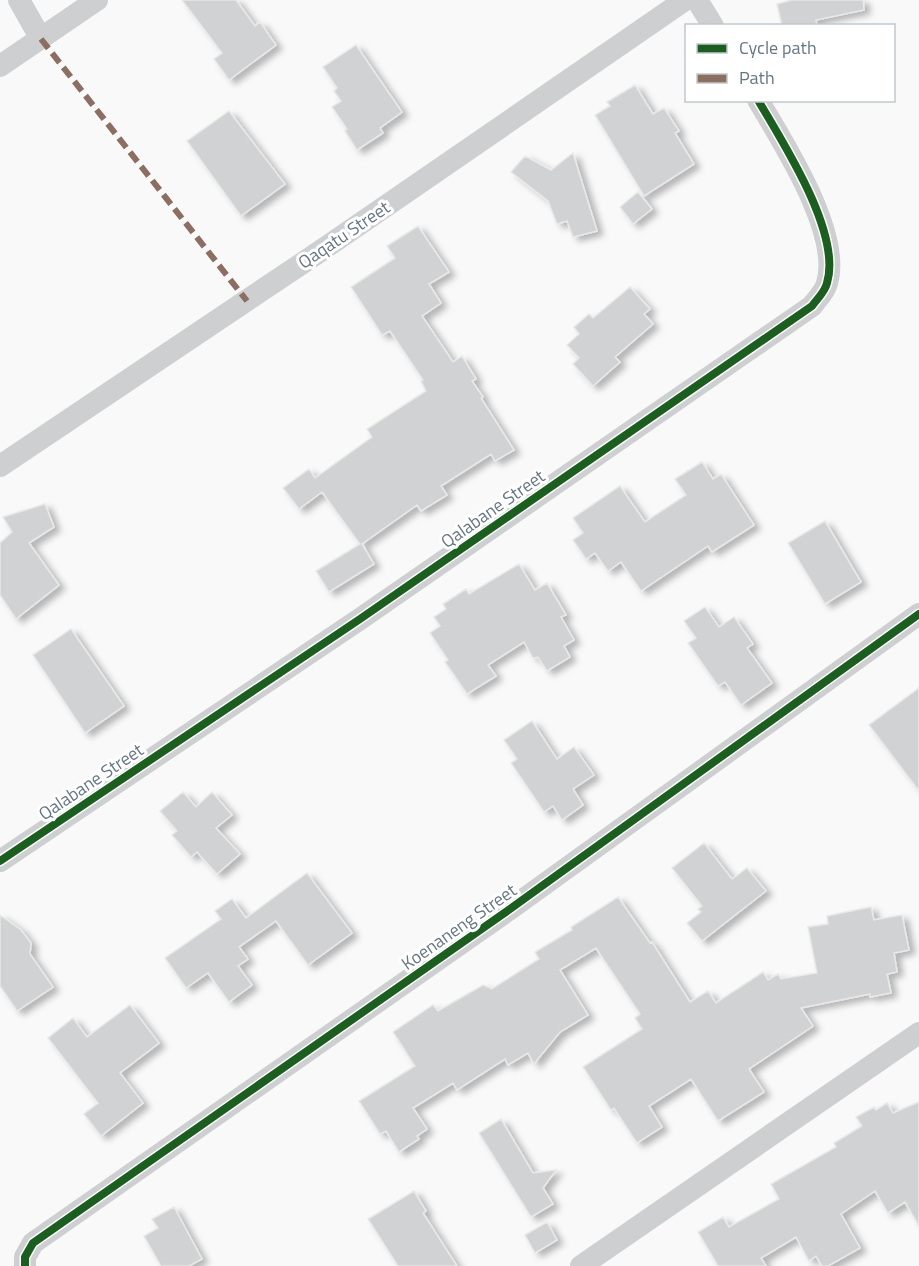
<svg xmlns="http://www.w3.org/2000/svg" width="919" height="1266" viewBox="0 0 919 1266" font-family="'Titillium Web',sans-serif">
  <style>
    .building { fill: #d0d2d3; stroke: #e8e8e8; stroke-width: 1.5; filter: url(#shadow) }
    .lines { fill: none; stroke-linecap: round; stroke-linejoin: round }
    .street { stroke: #cecfd0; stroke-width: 22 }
    .quiet { stroke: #8d6e63; stroke-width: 6; stroke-dasharray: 12 6; stroke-linecap: butt }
    .cycleway-casing { stroke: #fff; stroke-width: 11 }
    .cycleway { stroke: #1b5e20; stroke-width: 8 }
    .labels { text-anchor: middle; stroke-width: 6; stroke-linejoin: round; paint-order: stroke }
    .street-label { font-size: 18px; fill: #657683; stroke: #fff }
  </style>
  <defs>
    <filter id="shadow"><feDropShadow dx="6" dy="4" stdDeviation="3" flood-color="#0004"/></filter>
  </defs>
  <rect width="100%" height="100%" fill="#f9f9f9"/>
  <path class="building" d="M 182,0 L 236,0 L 255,26 L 260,22 L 276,45 L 229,80 L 214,59 L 222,53 Z
    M 792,0 L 863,0 L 864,10 L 816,20 L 817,26 L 782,26 L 777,4 Z
    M 356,45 L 402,112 L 380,128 L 383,133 L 357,150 L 345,131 L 347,129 L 332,107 L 341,101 L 334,91 L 337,88 L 323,67 Z
    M 635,85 L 653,114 L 664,108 L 679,131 L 675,133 L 694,164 L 644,196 L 595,115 L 610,106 L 607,102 Z
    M 229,111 L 285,184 L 241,216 L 187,141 Z
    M 573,153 L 597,231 L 573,237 L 567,221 L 557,224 L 548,201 L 511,172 L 525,156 L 551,170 Z
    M 638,192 L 652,209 L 633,224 L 620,207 Z
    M 418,226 L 449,272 L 429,284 L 441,303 L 422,316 L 453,362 L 462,356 L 476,379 L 472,381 L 483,397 L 481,398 L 514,450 L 495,461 L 491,454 L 441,486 L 447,495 L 421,511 L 417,505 L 362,544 L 374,564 L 329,592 L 316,571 L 360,544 L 322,492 L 299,509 L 283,488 L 309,469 L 315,478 L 372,437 L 367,429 L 426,391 L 421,381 L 423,380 L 390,331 L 382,335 L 351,287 L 395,258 L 387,246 Z
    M 630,287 L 650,309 L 644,314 L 653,324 L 615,357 L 620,362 L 593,386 L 573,364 L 579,358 L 567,345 L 579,334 L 574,327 L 589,314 L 593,318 Z
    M 702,462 L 713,479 L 721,474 L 754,525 L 712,552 L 708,546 L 641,591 L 621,562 L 608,571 L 595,553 L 586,559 L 573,540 L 583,533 L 573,518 L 620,486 L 645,522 L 686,495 L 675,479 Z
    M 45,504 L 54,527 L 29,543 L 59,585 L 16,619 L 0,595 L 0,543 L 12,532 L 3,517 Z
    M 825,521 L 861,582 L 825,604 L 788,543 Z
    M 519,564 L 535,590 L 547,583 L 566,615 L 561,617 L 574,640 L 564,646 L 570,657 L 547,671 L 538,657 L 533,658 L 524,642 L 488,665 L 496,676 L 467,694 L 445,662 L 448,660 L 430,633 L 440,626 L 434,617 L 446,609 L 443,604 L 466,589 L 469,594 Z
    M 705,607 L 719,627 L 734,617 L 753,644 L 747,648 L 772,683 L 741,705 L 725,682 L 718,686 L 688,643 L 696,638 L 684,621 Z
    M 71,629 L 124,706 L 85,733 L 33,655 Z
    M 919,688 L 919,791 L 869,725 Z
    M 532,721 L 557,759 L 574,747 L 594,775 L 573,789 L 583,805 L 562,820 L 553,806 L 544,812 L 511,763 L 517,759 L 504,740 Z
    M 183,792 L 196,807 L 212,792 L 232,815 L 216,828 L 240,854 L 217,874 L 197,852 L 191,857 L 172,835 L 177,831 L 160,811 Z
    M 704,843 L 732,879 L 747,868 L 766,891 L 702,941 L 687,923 L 701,912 L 698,909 L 702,906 L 672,868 Z
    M 307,873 L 352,933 L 308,965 L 276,921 L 239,947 L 248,959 L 238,966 L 252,985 L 229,1002 L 208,973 L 186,988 L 165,958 L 221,919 L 215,911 L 232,899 L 246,918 Z
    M 618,897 L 650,943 L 652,942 L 690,1002 L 708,991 L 716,1003 L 763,972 L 768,980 L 778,974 L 781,979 L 817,973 L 808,927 L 828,924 L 827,916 L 871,907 L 874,920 L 902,915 L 909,950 L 894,953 L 897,972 L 887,974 L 891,993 L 870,997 L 870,994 L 801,1008 L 813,1026 L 749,1069 L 764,1092 L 718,1121 L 691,1079 L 649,1106 L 662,1127 L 637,1143 L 614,1108 L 611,1110 L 583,1067 L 642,1029 L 635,1018 L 640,1014 L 596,948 L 560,970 L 588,1015 L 560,1032 L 534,1064 L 528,1053 L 508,1065 L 505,1059 L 457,1090 L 453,1083 L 413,1108 L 427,1129 L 417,1136 L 419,1139 L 399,1152 L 386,1131 L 380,1134 L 359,1101 L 415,1066 L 393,1032 L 433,1005 L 438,1011 L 483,985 L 492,989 L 539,959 L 535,952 L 572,930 L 571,927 Z
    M 0,915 L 21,930 L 31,943 L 30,954 L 53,987 L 17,1011 L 0,986 Z
    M 130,1005 L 159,1043 L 120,1073 L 143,1103 L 101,1136 L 84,1114 L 98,1103 L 48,1038 L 73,1018 L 87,1037 Z
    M 919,1102 L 919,1226 L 905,1202 L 888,1213 L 875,1191 L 841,1214 L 860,1248 L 828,1266 L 822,1266 L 816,1256 L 809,1261 L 796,1237 L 761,1258 L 766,1266 L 718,1266 L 698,1232 L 723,1217 L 729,1227 L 779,1199 L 771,1184 L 836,1147 L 834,1143 L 862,1126 L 856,1117 L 874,1107 L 876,1110 L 887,1103 L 893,1113 Z
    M 501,1119 L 533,1173 L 556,1170 L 543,1188 L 553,1204 L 531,1217 L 479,1133 Z
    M 414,1191 L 426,1211 L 423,1213 L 457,1266 L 398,1266 L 368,1219 Z
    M 174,1207 L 202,1259 L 189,1266 L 161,1266 L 144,1236 L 158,1228 L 152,1219 Z
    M 547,1222 L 557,1240 L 535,1253 L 525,1235 Z"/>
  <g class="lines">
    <path class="street" d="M 19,0 L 41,39
      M 697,0 L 713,26
      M 0,66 L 97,0
      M 0,466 L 322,250 L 685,0
      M 0,861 L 360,619 L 812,306 C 817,299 825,292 827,283 C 842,233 783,143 758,100
      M 25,1266 L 25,1257 L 33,1243 L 510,909 L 919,614
      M 581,1266 L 919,1033"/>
    <path class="quiet" d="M 41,39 L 247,301"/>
    <g class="cycleway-casing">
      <path id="cycleway" d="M 0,861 L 360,619 L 812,306 C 817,299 825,292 827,283 C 842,233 783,143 758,100
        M 25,1266 L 25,1257 L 33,1243 L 510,909 L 919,614"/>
    </g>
    <use href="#cycleway" class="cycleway"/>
  </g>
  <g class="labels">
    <g class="street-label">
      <text transform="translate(344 235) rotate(-34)" y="6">Qaqatu Street</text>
      <text transform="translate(493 509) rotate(-35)" y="6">Qalabane Street</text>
      <text transform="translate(91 782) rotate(-34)" y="6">Qalabane Street</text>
      <text transform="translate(459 927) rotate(-35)" y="6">Koenaneng Street</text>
    </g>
  </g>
  <rect x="685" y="24" width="210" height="78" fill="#ffffff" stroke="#c1c8cd" stroke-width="1.5"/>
  <rect x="697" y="44" width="30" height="9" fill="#1b5e20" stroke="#c1c8cd" stroke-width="1.5"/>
  <text x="739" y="54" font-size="18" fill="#657683">Cycle path</text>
  <rect x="697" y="74" width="30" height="9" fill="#8d6e63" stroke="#c1c8cd" stroke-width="1.5"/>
  <text x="739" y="84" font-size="18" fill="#657683">Path</text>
</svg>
